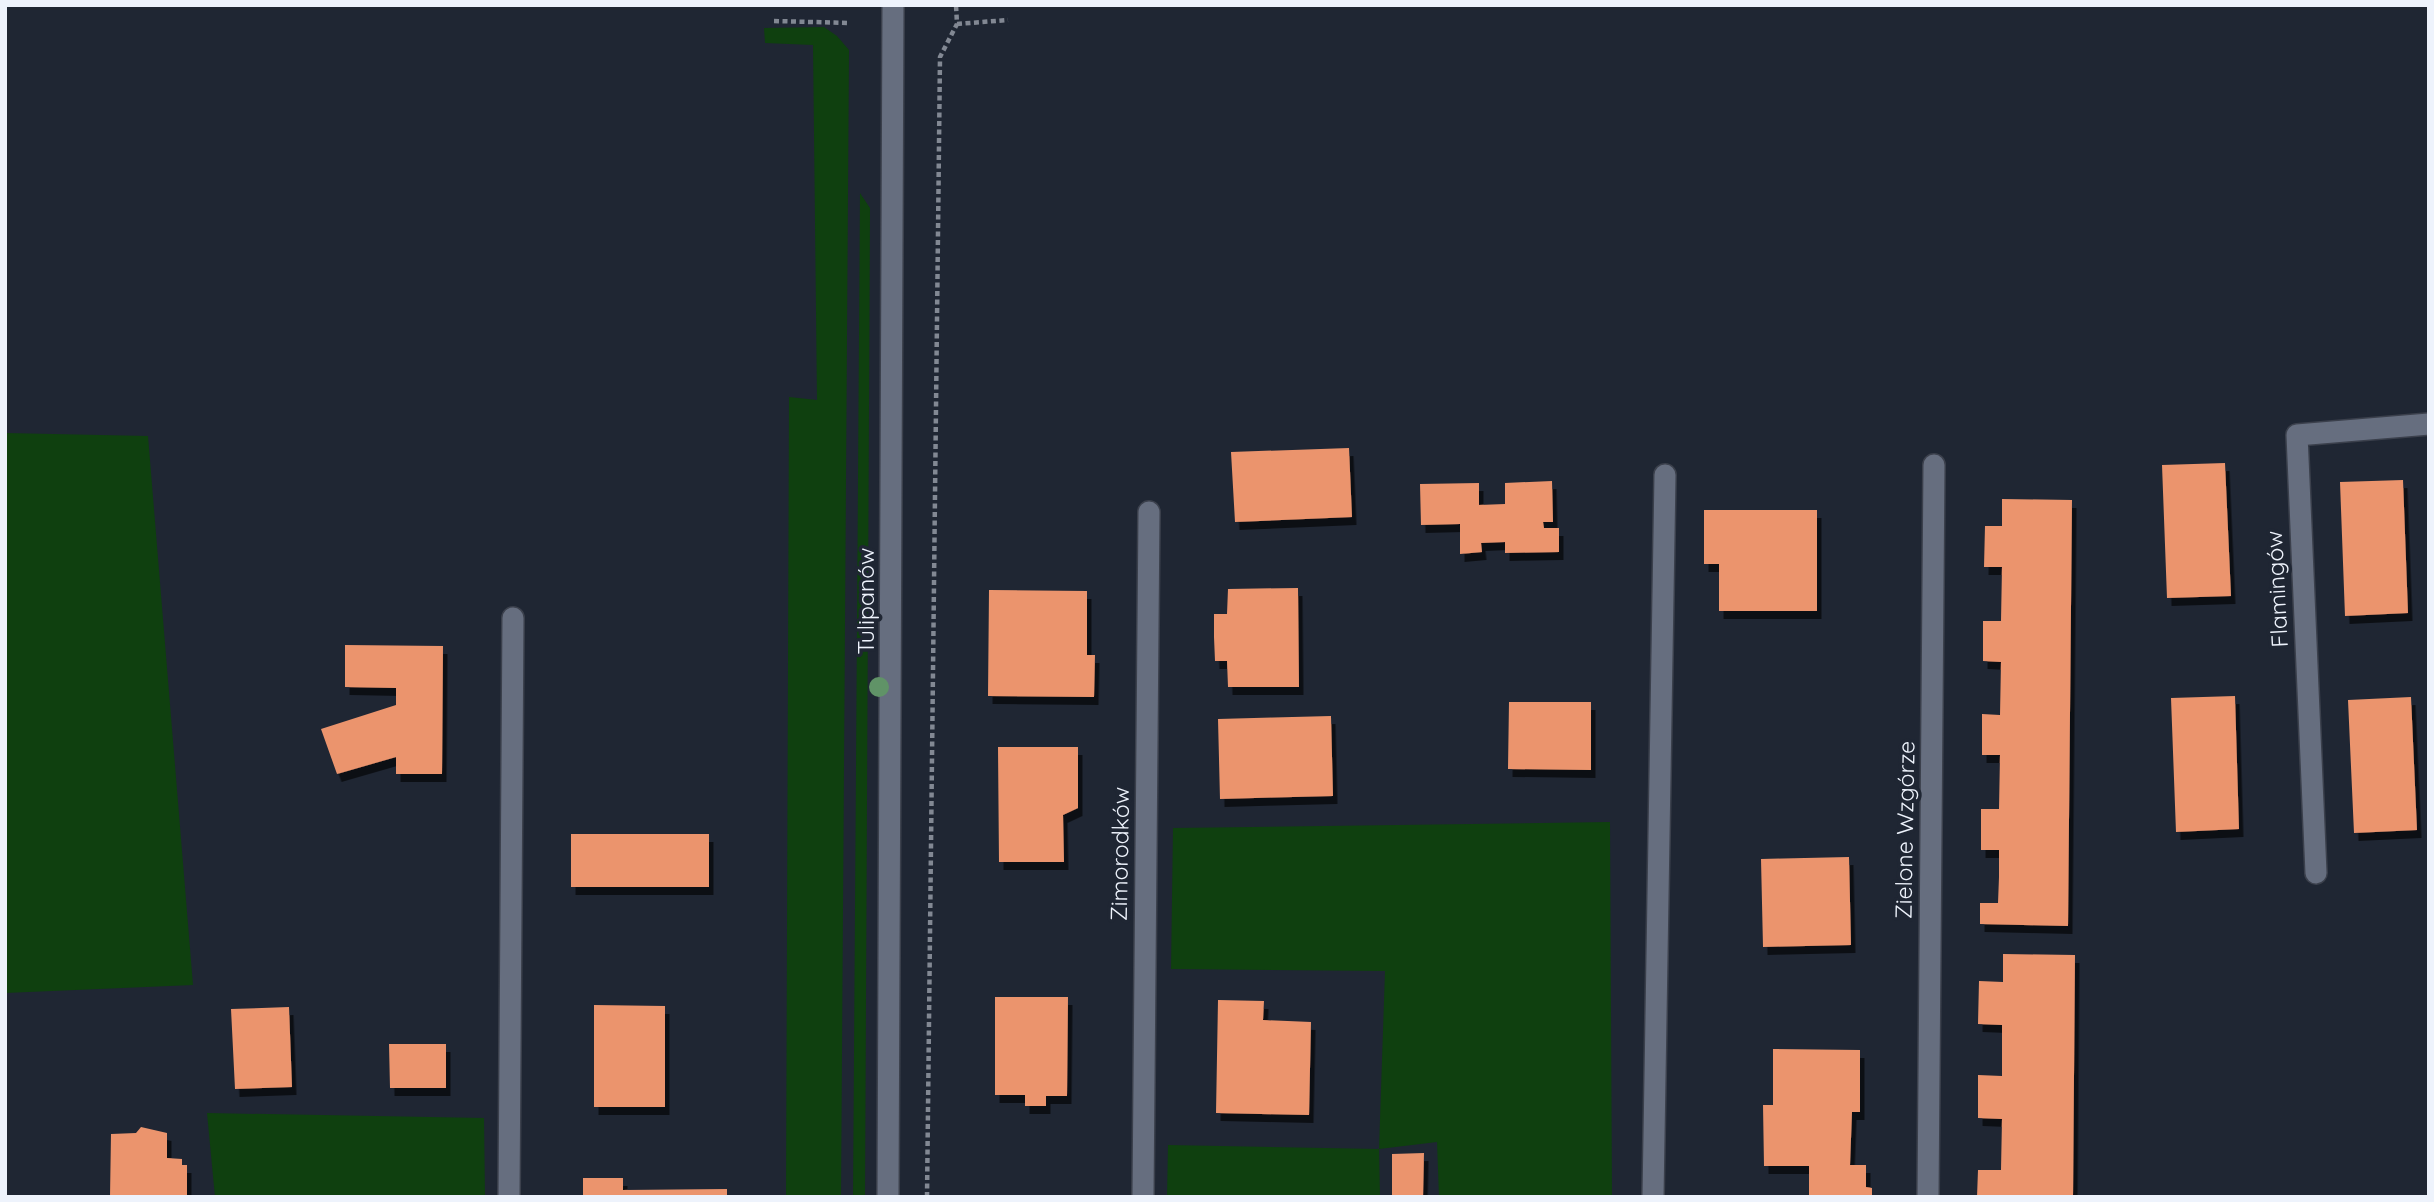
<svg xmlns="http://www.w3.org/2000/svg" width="2434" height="1202" viewBox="0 0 2434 1202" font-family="Quicksand,sans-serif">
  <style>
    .green { fill: #0f400f }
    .building { fill: #eb946d; filter: url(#shadow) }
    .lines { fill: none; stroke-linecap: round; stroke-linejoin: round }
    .lane-casing { stroke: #3b404c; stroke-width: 24 }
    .street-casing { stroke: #3b404c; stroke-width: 24 }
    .path { stroke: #828893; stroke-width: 4.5; stroke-dasharray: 5 3.5; stroke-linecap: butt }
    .lane { stroke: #666e7f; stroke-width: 21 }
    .street { stroke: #666e7f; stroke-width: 21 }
    .tree { fill: #609367 }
    .labels { text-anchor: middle; stroke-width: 7; stroke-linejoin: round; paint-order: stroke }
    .street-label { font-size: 23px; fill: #eef3fc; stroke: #1f2633 }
  </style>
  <defs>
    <filter id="shadow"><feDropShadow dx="4.5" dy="8" stdDeviation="0" flood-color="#0009"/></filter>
  </defs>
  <rect width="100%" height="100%" fill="#1f2633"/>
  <path class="green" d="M 824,27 L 837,36 L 849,50 L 841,1197 L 786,1197 L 789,397 L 817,400 L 813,45 L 765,43 L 764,28 Z
    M 860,193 L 870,208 L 865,1197 L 853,1197 Z
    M 5,433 L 148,436 L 193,985 L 5,993 Z
    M 1610,822 L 1612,1197 L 1439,1197 L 1437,1142 L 1379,1149 L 1380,1197 L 1167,1197 L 1168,1145 L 1379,1149 L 1385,971 L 1171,969 L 1173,828 Z
    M 207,1113 L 484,1118 L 485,1197 L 215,1197 Z"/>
  <path class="building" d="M 1349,448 L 1352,517 L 1235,522 L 1231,452 Z
    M 2225,463 L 2231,596 L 2167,598 L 2162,465 Z
    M 2403,480 L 2408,613 L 2345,616 L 2340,482 Z
    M 1552,481 L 1553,522 L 1543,522 L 1544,528 L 1559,528 L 1559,552 L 1505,553 L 1505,542 L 1481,543 L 1482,552 L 1460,554 L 1460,524 L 1421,525 L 1420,484 L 1479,483 L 1479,505 L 1505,504 L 1505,483 Z
    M 2002,499 L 2072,500 L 2068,926 L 1980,924 L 1980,903 L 1998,903 L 1999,877 L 1999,850 L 1981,850 L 1981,809 L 1999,809 L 2000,755 L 1982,755 L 1982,714 L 2000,715 L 2001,662 L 1983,661 L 1983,621 L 2001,621 L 2002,567 L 1984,567 L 1985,526 L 2002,526 Z
    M 1704,510 L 1817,510 L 1817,611 L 1719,611 L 1719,564 L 1704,564 Z
    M 1298,588 L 1299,687 L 1228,687 L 1227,661 L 1215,661 L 1214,637 L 1214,614 L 1227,614 L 1228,589 Z
    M 989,590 L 1087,591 L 1087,655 L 1095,655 L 1094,697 L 988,696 Z
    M 345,645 L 443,646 L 442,774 L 396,774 L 396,757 L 337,774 L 321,729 L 396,705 L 396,688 L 345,687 Z
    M 2235,696 L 2239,829 L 2176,832 L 2171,698 Z
    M 2411,697 L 2417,830 L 2354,833 L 2348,700 Z
    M 1509,702 L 1591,702 L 1591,770 L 1508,769 Z
    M 1331,716 L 1333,796 L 1220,799 L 1218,719 Z
    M 998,747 L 1078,747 L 1078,808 L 1063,815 L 1064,862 L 999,862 Z
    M 571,834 L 709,834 L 709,887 L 571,887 Z
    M 1849,857 L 1851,945 L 1763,947 L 1761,859 Z
    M 2003,954 L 2075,955 L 2073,1197 L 1977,1197 L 1978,1170 L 2001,1170 L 2002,1119 L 1978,1118 L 1978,1075 L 2002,1076 L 2002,1025 L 1978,1024 L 1979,981 L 2003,982 Z
    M 995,997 L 1068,997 L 1067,1096 L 1046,1096 L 1046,1106 L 1025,1106 L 1025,1095 L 995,1095 Z
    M 1218,1000 L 1264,1001 L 1263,1020 L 1311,1022 L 1309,1115 L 1216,1113 Z
    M 594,1005 L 665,1006 L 665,1107 L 594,1107 Z
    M 289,1007 L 292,1087 L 235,1089 L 231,1009 Z
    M 389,1044 L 446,1044 L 446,1088 L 390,1088 Z
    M 1773,1049 L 1860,1050 L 1860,1112 L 1852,1112 L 1850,1165 L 1866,1165 L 1866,1187 L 1872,1188 L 1872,1197 L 1809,1197 L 1809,1166 L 1764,1166 L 1763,1105 L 1773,1105 Z
    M 141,1127 L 167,1133 L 167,1158 L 182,1159 L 182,1165 L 187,1165 L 187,1195 L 110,1197 L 111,1134 L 136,1133 Z
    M 1424,1153 L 1423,1197 L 1392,1197 L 1392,1154 Z
    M 583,1178 L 623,1178 L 623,1190 L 727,1189 L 727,1197 L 583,1197 Z"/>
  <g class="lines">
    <g class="lane-casing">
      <path id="lane" d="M 509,1197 L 513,618
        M 1653,1197 L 1665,475"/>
    </g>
    <g class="street-casing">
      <path id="street" d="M 2316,873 L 2297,435 L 2429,424
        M 888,1197 L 893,5
        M 1143,1197 L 1149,512
        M 1928,1197 L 1934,465"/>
    </g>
    <path class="path" d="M 774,21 L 850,23
      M 957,24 L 1008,20
      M 927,1197 L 940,57 L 957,24 L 956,5"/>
    <use href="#lane" class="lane"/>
    <use href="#street" class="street"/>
  </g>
  <circle class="tree" cx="879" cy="687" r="10"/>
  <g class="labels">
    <g class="street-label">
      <text transform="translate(2277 589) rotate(-93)" y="8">Flamingów</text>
      <text transform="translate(866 601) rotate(-90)" y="8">Tulipanów</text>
      <text transform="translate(1905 830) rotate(-89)" y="8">Zielone Wzgórze</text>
      <text transform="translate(1120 854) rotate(-89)" y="8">Zimorodków</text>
    </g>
  </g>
  <rect width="2434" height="1202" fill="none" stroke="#eef3fc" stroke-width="14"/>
</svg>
